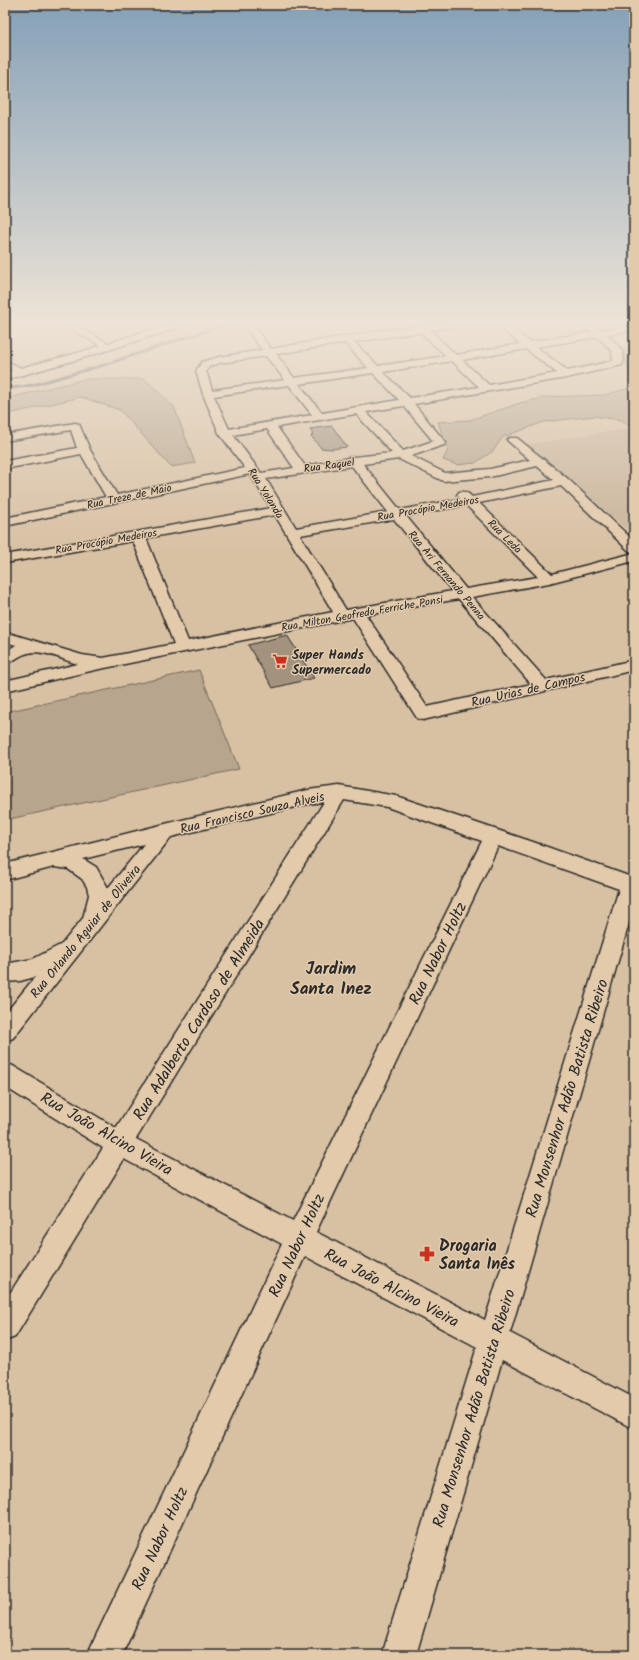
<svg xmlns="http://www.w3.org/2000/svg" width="639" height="1660" viewBox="0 0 639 1660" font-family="Kalam,sans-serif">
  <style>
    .built { fill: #c8b298 }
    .green { fill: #b8a58d; stroke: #72685c }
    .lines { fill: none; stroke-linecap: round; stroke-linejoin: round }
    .stream { stroke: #665f55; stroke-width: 3 }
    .building { fill: #a2927e; stroke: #2b2b2b }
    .street-casing { stroke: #2b2b2b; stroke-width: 3 }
    .secondary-casing { stroke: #2b2b2b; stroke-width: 3 }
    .street { fill: #e3caab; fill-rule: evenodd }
    .secondary { fill: #e3caab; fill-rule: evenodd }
    .labels { text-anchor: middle; stroke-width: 3; stroke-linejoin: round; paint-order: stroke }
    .far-street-label { font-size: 11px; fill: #2b2b2b; stroke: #e3caab }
    .poi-label { font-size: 13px; font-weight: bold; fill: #2b2b2b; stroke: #e3caab; text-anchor: start }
    .street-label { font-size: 13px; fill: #2b2b2b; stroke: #e3caab }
    .near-street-label { font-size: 16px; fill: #2b2b2b; stroke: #e3caab }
    .near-poi-label { font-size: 16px; font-weight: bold; fill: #2b2b2b; stroke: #e3caab; text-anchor: start }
    .district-label { font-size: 17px; font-weight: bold; fill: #2b2b2b; stroke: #e3caab }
  </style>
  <rect width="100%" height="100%" fill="#d8c0a3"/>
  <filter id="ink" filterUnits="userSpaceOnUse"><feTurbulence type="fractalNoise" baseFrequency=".025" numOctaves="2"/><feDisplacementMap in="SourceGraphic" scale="8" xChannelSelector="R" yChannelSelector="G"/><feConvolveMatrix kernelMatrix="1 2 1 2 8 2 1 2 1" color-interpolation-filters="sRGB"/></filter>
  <g filter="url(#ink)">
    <path class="built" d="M 623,429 L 634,435 L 634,532 L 632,533 L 526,445 Z"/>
    <path class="green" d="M 634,347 L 634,429 L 621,420 L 594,416 L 544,422 L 503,437 L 493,451 L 475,463 L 457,465 L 443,460 L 448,450 L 438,422 L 470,420 L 520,403 L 548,397 L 605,395 L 633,387 L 623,350 Z
      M 85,379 L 145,379 L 174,407 L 195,463 L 171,467 L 120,410 L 81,397 L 5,415 L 5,399 Z
      M 199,670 L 239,769 L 5,820 L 5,712 Z"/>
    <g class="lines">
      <path class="stream" d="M 5,389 L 33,385 L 104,365 L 238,320"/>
    </g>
    <path class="building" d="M 332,426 L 347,447 L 331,449 L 321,448 L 311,436 L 313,435 L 310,429 Z
      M 287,635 L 314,678 L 273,688 L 248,645 Z"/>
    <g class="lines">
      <g class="street-casing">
        <path id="street" d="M 54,320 L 66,320 L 113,346 L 108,349 L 105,348 Z
          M 240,320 L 249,320 L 271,349 L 346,336 L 456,320 L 480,320 L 476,323 L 430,330 L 456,355 L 520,344 L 491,320 L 501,320 L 530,342 L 592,332 L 575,320 L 586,320 L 602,330 L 628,326 L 628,320 L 634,320 L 634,330 L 607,335 C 616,343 628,353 622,365 L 566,378 L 414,404 L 446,443 L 444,445 L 411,456 L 445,473 L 490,469 L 530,460 L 507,440 L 509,438 L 517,438 L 568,479 L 634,541 L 634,552 L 629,551 L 561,486 L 479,503 L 552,574 L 634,553 L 634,561 L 549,583 L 472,597 L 546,680 L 634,660 L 634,670 L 423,720 L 417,718 L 353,618 L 95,670 L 5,691 L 5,681 L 78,664 C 62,660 41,648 25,654 C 18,656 13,662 5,664 L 5,652 L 16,645 L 5,642 L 5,632 L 82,655 L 103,658 L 174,644 L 133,541 L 5,563 L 5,555 L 271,508 L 250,474 L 5,526 L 5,518 L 106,497 L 81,454 L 5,469 L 5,461 L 77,448 L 71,430 L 5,441 L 5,435 L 75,423 L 79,424 L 90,450 L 117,495 L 245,468 L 219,433 L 203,394 L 196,371 L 202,362 L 219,357 L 262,350 ZM 420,332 L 446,356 L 378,366 L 354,342 ZM 598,337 L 612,351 L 613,361 L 568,371 L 536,347 ZM 345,343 L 368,368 L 294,378 L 276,354 ZM 526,349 L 557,373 L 489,385 L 462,360 ZM 266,356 L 285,380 L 212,390 L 206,371 L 210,366 L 220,363 ZM 452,361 L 479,387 L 410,398 L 383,372 ZM 373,373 L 399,400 L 322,413 L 299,384 ZM 289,385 L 312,415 L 229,429 L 214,396 ZM 404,406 L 433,441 L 403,451 L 366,412 ZM 356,414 L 392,453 L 354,457 L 305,466 L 277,427 ZM 267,429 L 294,468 L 261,473 L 233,435 ZM 399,459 L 443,481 L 490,477 L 537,466 L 554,480 L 472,497 C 467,492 465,491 459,492 L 457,495 L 460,499 L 400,510 L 363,464 ZM 352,466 L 388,512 L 296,528 L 266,479 ZM 466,505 L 538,577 L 466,589 L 406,516 ZM 275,515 L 333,612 L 188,641 L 146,538 ZM 394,519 L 452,591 L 346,610 L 300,535 ZM 459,599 L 531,684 L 427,707 L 366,615 Z
          M 5,360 L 25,370 L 26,372 L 21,375 L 5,367 Z
          M 339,786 L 396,796 L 533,842 L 634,878 L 634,906 L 510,1333 L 634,1398 L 634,1429 L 502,1360 L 416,1655 L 382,1655 L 477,1347 L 305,1256 L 122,1655 L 87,1655 L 282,1244 L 124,1159 L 15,1337 L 5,1341 L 5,1301 L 103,1148 L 5,1087 L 5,1063 L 13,1066 L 116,1128 L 324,802 L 308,804 L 171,837 L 13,1038 L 5,1041 L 5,1014 L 35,977 L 20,981 L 5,982 L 5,964 L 33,959 L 62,944 L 83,918 L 89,895 L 87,887 L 82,879 L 68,869 L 54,867 L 5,880 L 5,864 L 165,824 L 308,790 ZM 344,800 L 387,807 L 482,841 L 293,1221 L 136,1139 ZM 144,844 L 108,888 L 96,867 L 83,859 ZM 498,846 L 619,889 L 485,1320 L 316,1232 Z"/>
      </g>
      <g class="secondary-casing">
        <path id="secondary" d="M 180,320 L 197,320 L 196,322 L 86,357 L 5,380 L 5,372 L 78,353 Z"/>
      </g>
      <use href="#street" class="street"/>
      <use href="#secondary" class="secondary"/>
    </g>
  </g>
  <linearGradient id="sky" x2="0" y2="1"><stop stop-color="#84a0b8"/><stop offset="0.58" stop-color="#ede3d6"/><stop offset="1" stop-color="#ede3d6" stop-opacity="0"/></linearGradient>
  <rect width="639" height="553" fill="url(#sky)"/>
  <defs>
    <g id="supermarket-bare" transform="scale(1.2)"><path d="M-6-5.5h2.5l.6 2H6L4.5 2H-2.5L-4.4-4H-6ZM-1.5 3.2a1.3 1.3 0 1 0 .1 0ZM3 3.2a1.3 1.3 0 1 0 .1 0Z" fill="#c8321e" stroke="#e3caab" stroke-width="2.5" paint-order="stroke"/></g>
    <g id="pharmacy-bare" transform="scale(1.2)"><path d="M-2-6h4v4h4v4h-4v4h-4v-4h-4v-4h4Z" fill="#c8321e" stroke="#e3caab" stroke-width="2.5" paint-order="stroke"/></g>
  </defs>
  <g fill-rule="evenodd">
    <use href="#supermarket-bare" x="280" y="661"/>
    <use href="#pharmacy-bare" x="427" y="1254"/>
  </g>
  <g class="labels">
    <g class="far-street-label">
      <text transform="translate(329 465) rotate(-8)" y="4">Rua Raquel</text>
      <text transform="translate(266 493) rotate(58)" y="4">Rua Yolanda</text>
      <text transform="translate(129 496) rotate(-12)" y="4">Rua Treze de Maio</text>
      <text transform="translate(428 508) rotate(-10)" y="4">Rua Procópio Medeiros</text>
      <text transform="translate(505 536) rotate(45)" y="4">Rua Leda</text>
      <text transform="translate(106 541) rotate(-10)" y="4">Rua Procópio Medeiros</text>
      <text transform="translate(447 575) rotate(50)" y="4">Rua Ari Fernando Penna</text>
      <text transform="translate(362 613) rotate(-10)" y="4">Rua Milton Geofredo Ferriche Ponsi</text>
    </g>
    <g class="poi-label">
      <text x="292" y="659">Super Hands<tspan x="292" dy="15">Supermercado</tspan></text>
    </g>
    <g class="street-label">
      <text transform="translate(528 689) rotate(-13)" y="5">Rua Urias de Campos</text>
      <text transform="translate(252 812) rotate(-13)" y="5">Rua Francisco Souza Alveis</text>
      <text transform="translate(85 931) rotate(-51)" y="5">Rua Orlando Aguiar de Oliveira</text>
    </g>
    <g class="near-street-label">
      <text transform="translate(437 953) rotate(-64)" y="6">Rua Nabor Holtz</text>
      <text transform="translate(198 1019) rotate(-58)" y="6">Rua Adalberto Cardoso de Almeida</text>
      <text transform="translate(566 1098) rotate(-73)" y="6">Rua Monsenhor Adão Batista Ribeiro</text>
      <text transform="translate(107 1133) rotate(30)" y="6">Rua João Alcino Vieira</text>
      <text transform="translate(296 1245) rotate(-65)" y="6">Rua Nabor Holtz</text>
      <text transform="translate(392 1287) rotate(28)" y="6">Rua João Alcino Vieira</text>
      <text transform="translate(473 1408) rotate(-73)" y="6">Rua Monsenhor Adão Batista Ribeiro</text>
      <text transform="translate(159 1538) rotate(-65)" y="6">Rua Nabor Holtz</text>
    </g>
    <g class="near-poi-label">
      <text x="439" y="1251">Drogaria<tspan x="439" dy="18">Santa Inês</tspan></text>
    </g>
    <g class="district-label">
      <text x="331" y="974">Jardim<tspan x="331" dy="20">Santa Inez</tspan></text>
    </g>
  </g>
  <rect width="639" height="1660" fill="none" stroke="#e3caab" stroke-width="20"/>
  <rect x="10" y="10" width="619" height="1640" fill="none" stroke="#2b2b2b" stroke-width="1.5" filter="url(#ink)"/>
</svg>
